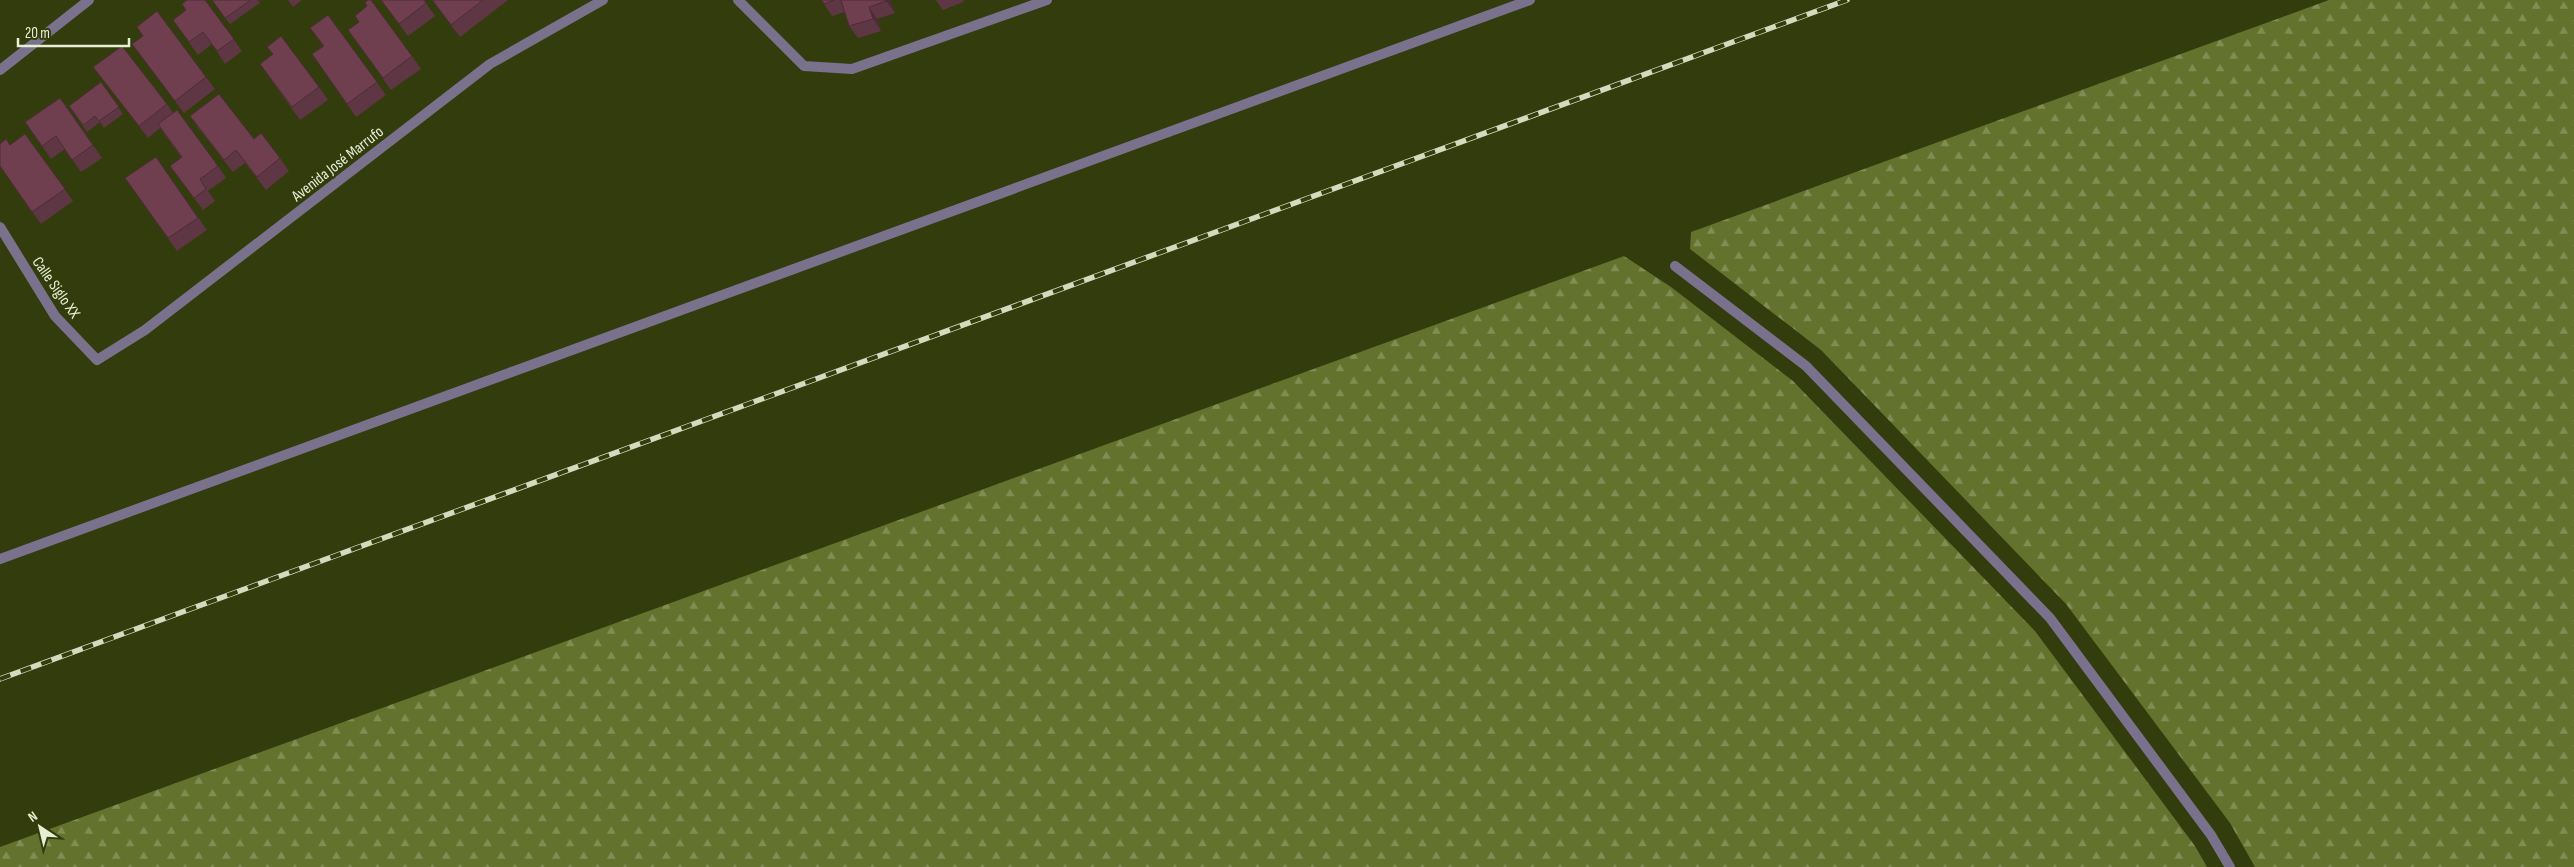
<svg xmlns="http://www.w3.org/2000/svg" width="2574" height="867" viewBox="0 0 2574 867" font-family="'Sofia Sans Condensed',sans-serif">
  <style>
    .forest { fill: url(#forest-firs) }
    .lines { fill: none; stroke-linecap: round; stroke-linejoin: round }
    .service { stroke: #7a718d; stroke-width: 10 }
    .minor { stroke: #7a718d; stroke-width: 10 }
    .rail-casing { stroke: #d3dabe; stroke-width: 5.5 }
    .rail { stroke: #333c0c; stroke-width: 4; stroke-dasharray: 11; stroke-linecap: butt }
    .wall { fill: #5f3644 }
    .shaded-wall { fill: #4e2c37 }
    .building { fill: #6f3f4f; stroke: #4e2c37 }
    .labels { text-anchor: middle; stroke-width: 4.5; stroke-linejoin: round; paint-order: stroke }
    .street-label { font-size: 16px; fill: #e7eed4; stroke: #333c0c }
  </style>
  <defs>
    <pattern id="forest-firs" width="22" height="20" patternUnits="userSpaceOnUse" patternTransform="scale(1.25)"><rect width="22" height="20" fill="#63722c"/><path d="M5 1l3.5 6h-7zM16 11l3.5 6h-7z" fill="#818d54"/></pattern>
  </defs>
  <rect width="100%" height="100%" fill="#333c0c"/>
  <path class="forest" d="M 2329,0 L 2574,0 L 2574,867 L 2255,867 L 2230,823 L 2066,604 L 1821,350 L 1690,249 L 1691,232 Z
    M 1624,256 L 1671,287 L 1793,381 L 2035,631 L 2195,846 L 2207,867 L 0,867 L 0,847 Z"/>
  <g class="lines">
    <path class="service" d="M 1675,266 L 1806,366 L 2050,618 L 2211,835 L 2230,867
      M 0,559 L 1530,0"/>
    <path class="minor" d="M 738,0 L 804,66 L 852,69 L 1047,0
      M 0,70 L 89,0
      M 0,227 L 55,316 L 97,360 L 145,330 L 490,64 L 603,0"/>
    <g class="rail-casing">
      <path id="rail" d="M 0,679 L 1847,0"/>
    </g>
    <use href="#rail" class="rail"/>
  </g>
  <path class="wall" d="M 205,0 L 242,51 L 225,64 L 212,44 L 198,55 L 173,20 L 186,10 Z
    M 212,0 L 258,0 L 260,3 L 230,24 Z
    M 288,0 L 302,0 L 293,7 Z
    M 381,0 L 424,0 L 435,16 L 408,36 Z
    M 432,0 L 508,0 L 460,37 Z
    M 822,0 L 890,0 L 895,13 L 877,19 L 881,31 L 858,38 L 849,26 L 845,12 L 832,16 L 824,4 Z
    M 936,0 L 964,0 L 963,2 L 943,10 Z
    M 328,15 L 386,95 L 356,117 L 312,54 L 323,46 L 310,28 Z
    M 348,30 L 412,56 L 421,69 L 391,90 Z
    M 143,36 L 206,77 L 215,89 L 184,113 L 132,44 Z
    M 267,47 L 319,87 L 328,100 L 300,120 L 269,77 L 273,55 Z
    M 93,67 L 167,104 L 173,113 L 218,166 L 226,178 L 208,191 L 215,201 L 203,210 L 170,166 L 181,157 L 160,128 L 148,138 Z
    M 101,82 L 123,114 L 104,128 L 100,122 L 87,132 L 69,106 Z
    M 60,98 L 102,158 L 81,172 L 65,149 L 51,159 L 25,122 Z
    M 190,116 L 254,139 L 280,158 L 289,171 L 266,190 L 245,163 L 233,172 L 199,129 Z
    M 25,134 L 73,201 L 41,224 L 0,166 L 10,145 Z
    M 156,157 L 207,230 L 177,251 L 125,178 Z"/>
  <path class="shaded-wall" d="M 886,0 L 890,0 L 895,13 L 886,1 Z
    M 869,7 L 877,19 L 881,31 L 873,19 Z"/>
  <path class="building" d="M 187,0 L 205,0 L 234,39 L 217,51 L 203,32 L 189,42 L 173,20 L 186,10 L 182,4 Z
    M 212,0 L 251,0 L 225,18 Z
    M 368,0 L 371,0 L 412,56 L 383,78 L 348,30 L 359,22 L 355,16 L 367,6 L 365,2 Z
    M 381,0 L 424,0 L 426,3 L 399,24 Z
    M 434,0 L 483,0 L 451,25 L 433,1 Z
    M 822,0 L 834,0 L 824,4 Z
    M 841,0 L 886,0 L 886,1 L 869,7 L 873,19 L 849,26 Z
    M 157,11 L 206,77 L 175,101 L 132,44 L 143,36 L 137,27 Z
    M 328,15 L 377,82 L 347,104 L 312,54 L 324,46 L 310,28 Z
    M 281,36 L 319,87 L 292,107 L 260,64 L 273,54 L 267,47 Z
    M 122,46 L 167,104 L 139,126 L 93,67 Z
    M 101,82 L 119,107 L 99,121 L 95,116 L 83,125 L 69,106 Z
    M 219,94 L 254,139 L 261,133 L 280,158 L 257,177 L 236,150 L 224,160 L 190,116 Z
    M 60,98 L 93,145 L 72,160 L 56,136 L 42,146 L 25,122 Z
    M 177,110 L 218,166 L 200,179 L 206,189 L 194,198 L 170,166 L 182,157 L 158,124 Z
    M 25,134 L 65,189 L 32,212 L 0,166 L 0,144 L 6,139 L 10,145 Z
    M 156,157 L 198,218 L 168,238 L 125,178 Z"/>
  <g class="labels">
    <g class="street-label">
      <text transform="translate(337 163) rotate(-38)" y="6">Avenida José Marrufo</text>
      <text transform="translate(57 287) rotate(55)" y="6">Calle Siglo XX</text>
    </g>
  </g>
  <g transform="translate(40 827) rotate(325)" stroke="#333c0c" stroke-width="4" paint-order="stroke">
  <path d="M0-4L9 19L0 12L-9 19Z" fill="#e7eed4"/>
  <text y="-8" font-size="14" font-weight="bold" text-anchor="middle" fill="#e7eed4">N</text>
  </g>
  <path d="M18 38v8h111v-8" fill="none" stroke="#e7eed4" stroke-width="2.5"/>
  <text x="25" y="38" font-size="15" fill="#e7eed4" stroke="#333c0c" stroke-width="4" paint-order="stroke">20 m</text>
</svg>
